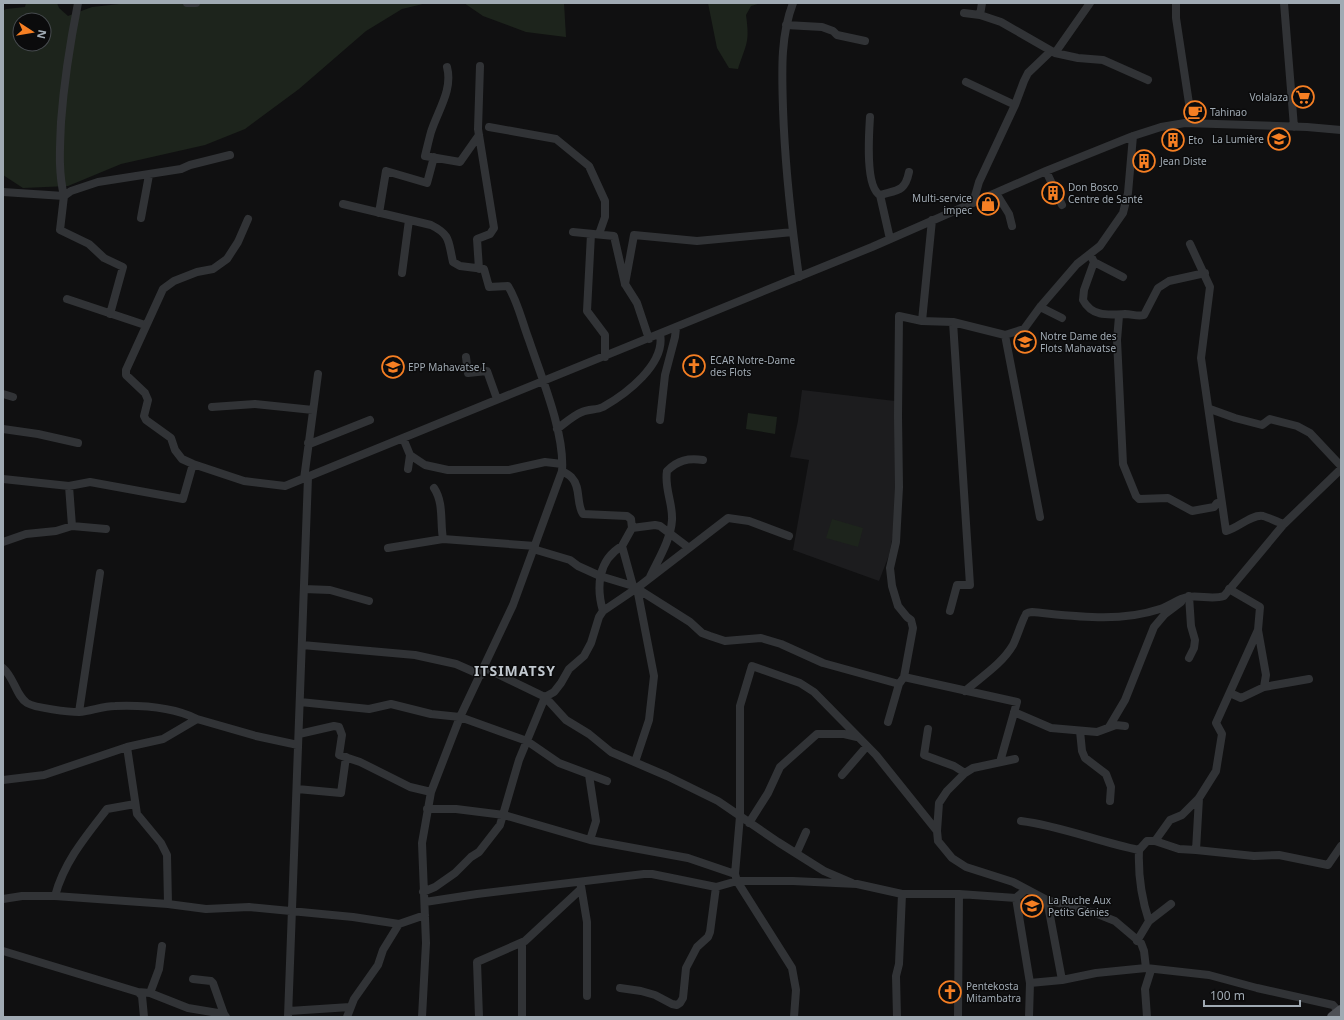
<svg xmlns="http://www.w3.org/2000/svg" width="1344" height="1020" viewBox="0 0 1344 1020" font-family="'Noto Sans',sans-serif">
  <style>
    .built { fill: #1c1c1e }
    .green { fill: #1d241c; fill-rule: evenodd }
    .lines { fill: none; stroke-linecap: round; stroke-linejoin: round }
    .minor { stroke: #313336; stroke-width: 8 }
    .major { stroke: #4d5055; stroke-width: 10 }
    .labels { text-anchor: middle; stroke-width: 3; stroke-linejoin: round; paint-order: stroke }
    .poi-label { font-size: 10px; fill: #a0aab3; stroke: #0b0b0c; text-anchor: start }
    .district-label { font-size: 14px; font-weight: bold; letter-spacing: 1px; fill: #c1c8cf; stroke: #0b0b0c }
  </style>
  <rect width="100%" height="100%" fill="#101011"/>
  <path class="built" d="M 802,390 L 895,401 L 895,525 L 889,555 L 879,581 L 793,550 L 809,460 L 790,457 L 798,421 Z"/>
  <path class="green" d="M 26,3 L 57,3 L 59,8 L 68,16 L 92,7 L 129,3 L 427,3 L 402,9 L 366,31 L 299,89 L 245,129 L 205,145 L 121,164 L 68,186 L 23,188 L 3,175 L 3,11 L 6,9 L 25,7 ZM 20,20 L 44,20 L 44,44 L 20,44 Z
    M 464,3 L 564,3 L 566,37 L 526,32 L 483,16 Z
    M 708,3 L 761,3 L 751,6 L 746,15 C 750,43 746,44 738,69 L 729,68 L 717,48 Z
    M 748,413 L 777,417 L 775,434 L 746,429 Z
    M 832,519 L 863,528 L 858,547 L 826,538 Z"/>
  <g class="lines">
    <path class="minor" d="M 78,3 C 70,43 64,82 61,122 C 60,147 58,171 64,196 L 71,191 L 98,182 L 181,169 L 190,165 L 230,155
      M 187,3 L 196,3
      M 793,3 C 780,37 782,73 783,109 C 785,165 791,221 799,277
      M 1176,3 L 1176,18 L 1192,123
      M 1284,3 L 1294,127
      M 964,13 L 980,15 L 1001,22 L 1055,53 L 1078,58 L 1103,60 L 1148,80
      M 980,15 L 982,3
      M 786,25 L 822,27 L 833,31 L 837,35 L 865,41
      M 1055,53 L 1090,3
      M 447,67 C 453,90 438,110 431,132 C 429,139 427,148 425,156 L 460,162 L 479,135
      M 966,82 L 1015,105
      M 870,117 C 869,133 865,187 880,195 L 890,239
      M 489,127 L 556,139 L 589,166 L 605,201 L 605,217 L 599,234
      M 1046,171 L 1062,205
      M 3,192 L 64,196 L 60,230 L 89,244 L 104,258 L 123,267 L 110,314
      M 996,193 L 1009,214 L 1012,226
      M 880,195 C 897,190 905,192 909,172
      M 973,203 L 979,182 L 1015,105 L 1024,81 L 1028,73 L 1051,51
      M 343,204 L 431,225 C 451,235 448,241 453,262 L 460,266 L 484,269 L 489,287 L 508,286 C 518,302 522,322 529,340 C 541,376 565,433 562,471 L 513,605 L 460,717 L 431,792 L 422,843 L 426,943 L 422,1017
      M 379,213 L 386,171 L 427,183 L 434,157
      M 141,218 L 149,175
      M 248,219 L 238,242 L 227,259 L 213,269 L 197,272 L 174,281 L 163,289 L 126,370 L 126,375 L 145,393 L 148,400 L 144,416 L 146,420 L 171,438 L 175,450 L 182,459 L 193,464 L 244,481 L 285,486 L 872,247 L 1046,171 L 1133,136 L 1161,127 L 1185,123 L 1307,127 L 1341,130
      M 573,232 L 614,236 L 625,284 L 637,303 L 649,339
      M 591,234 L 587,311 L 605,335 L 605,357
      M 1190,244 L 1210,287 L 1201,358 L 1226,531 C 1237,529 1251,514 1263,516 C 1270,518 1277,522 1284,524
      M 1092,258 L 1094,262 L 1123,277
      M 1094,262 L 1084,290 L 1083,300 C 1092,317 1108,315 1125,314 C 1132,314 1138,317 1144,315 L 1158,288 L 1169,281 L 1205,273
      M 479,269 L 477,239 L 490,234 L 494,228 L 478,129 L 480,66
      M 402,273 L 409,220
      M 625,284 L 634,235 L 697,241 L 793,232
      M 67,299 L 145,325
      M 1040,307 L 1062,318
      M 1119,316 L 1117,340 L 1123,464 L 1136,496 L 1139,499 L 1168,498 L 1192,511 L 1214,507 L 1217,503 L 1222,503
      M 922,321 L 932,220
      M 1005,335 L 1040,517
      M 466,357 L 468,373 L 487,371 L 497,399
      M 3,394 L 13,397
      M 212,407 L 255,404 L 313,410
      M 1210,409 L 1235,418 L 1262,425 L 1270,419 L 1297,426 L 1310,433 L 1341,466
      M 660,420 L 665,375 L 675,337 L 676,328
      M 3,429 L 38,434 L 78,443
      M 557,429 C 565,423 574,415 582,412 C 589,409 597,410 603,407 C 626,394 666,364 660,334
      M 403,438 L 410,455 L 408,469
      M 308,443 L 312,443 L 370,420
      M 410,455 L 425,465 L 448,470 L 509,470 L 545,462 L 562,464
      M 562,471 C 565,473 570,475 572,478 C 581,487 576,504 583,514 L 627,516 L 631,519 L 632,528 L 622,546 L 633,586 L 690,622 L 702,633 L 710,636 L 725,641 L 761,638 L 781,644 L 823,663 L 899,684
      M 3,479 L 69,486 L 90,482 L 183,499 L 193,464
      M 304,479 L 318,374
      M 69,486 L 72,526
      M 434,488 C 444,503 440,522 443,539
      M 632,528 L 655,525 L 660,526 L 689,548
      M 3,542 L 26,534 L 56,531 L 72,526 L 106,529
      M 388,548 L 443,539 L 535,546
      M 533,549 L 570,560 L 578,566 L 600,576 L 633,586
      M 650,577 C 658,560 671,539 672,520 C 673,503 664,488 667,471 C 678,460 688,458 703,460
      M 304,589 L 330,590 L 369,601
      M 1229,589 L 1260,607 L 1258,630 L 1266,675 L 1264,687
      M 1189,596 L 1191,626 L 1195,640 L 1194,648 L 1189,658
      M 603,611 C 596,587 598,560 622,546
      M 950,611 L 957,585 L 970,585 L 953,322
      M 302,645 L 415,655 L 456,664 L 481,675
      M 3,668 C 14,677 16,696 27,703 C 35,708 69,712 79,712 C 91,711 103,706 115,706 C 142,705 173,707 197,719
      M 485,668 L 545,697 L 566,720 L 589,734 L 611,752 L 667,776 L 718,801 L 778,842 L 824,871 L 852,883
      M 904,677 L 1017,702 L 1000,762
      M 965,691 C 981,677 1002,664 1013,645 C 1016,640 1024,615 1026,614 C 1026,613 1031,612 1032,612 C 1074,616 1118,623 1160,609 C 1170,606 1177,599 1188,597 C 1200,595 1212,600 1224,596 L 1284,524 L 1341,469
      M 1230,693 L 1241,698 L 1264,687 L 1309,679
      M 300,702 L 369,709 L 391,704 L 431,714 L 460,717 L 527,741 L 559,763 L 607,781
      M 79,712 L 100,573
      M 1014,712 L 1051,728 L 1097,732 L 1116,725 L 1125,726
      M 888,722 L 899,684 L 904,677 L 913,628 L 911,620 L 907,617 L 898,606 L 892,586 L 890,568 L 896,542 L 899,487 L 898,416 L 899,316 L 922,321 L 953,322 L 1005,335 L 1024,329 L 1040,307 L 1077,264 L 1100,246 L 1123,213 L 1128,193 L 1133,136
      M 1109,727 L 1125,700 L 1154,627 L 1165,614 L 1181,602
      M 928,729 L 924,755 L 954,766 L 965,773
      M 1080,731 L 1082,751 L 1085,758 L 1106,774 L 1111,787 L 1110,801
      M 299,734 L 334,726 L 339,727 L 342,735 L 339,755 L 360,762 L 410,787 L 431,792
      M 127,747 L 137,814 L 161,843 L 167,855 L 168,904
      M 635,762 L 649,720 L 654,676 L 637,588
      M 589,775 L 596,821 L 590,840
      M 842,775 L 867,746
      M 3,780 L 44,775 L 127,747 L 163,739 L 197,719 L 256,736 L 298,745
      M 297,789 L 341,793 L 346,757
      M 427,809 L 456,809 L 504,815 L 590,840 L 688,858 L 735,874
      M 1021,821 C 1061,826 1099,842 1139,850
      M 749,823 L 768,793 L 780,767 L 817,734 L 844,734 L 857,737
      M 937,831 L 939,803 L 947,791 L 965,773 L 973,768 L 1015,759
      M 1155,841 L 1170,820 L 1182,815 L 1199,798 L 1216,771 L 1222,734 L 1216,723 L 1258,630
      M 1196,850 L 1199,798
      M 797,852 L 806,832
      M 581,886 L 587,922 L 587,996
      M 423,892 L 435,887 L 455,873 L 471,857 L 479,852 L 500,825 L 519,760 L 545,697 L 554,692 L 561,683 L 569,669 L 584,656 L 591,643 L 599,617 L 603,611 L 637,588 L 728,518 L 749,521 L 789,536
      M 55,896 C 64,862 86,836 107,809 L 135,804
      M 1016,898 L 1030,983 L 1029,1017
      M 3,899 L 22,896 L 55,896 L 168,904 L 206,909 L 249,907 L 353,917 L 399,924
      M 1047,900 L 1062,980
      M 425,902 L 477,894 L 644,874 L 652,874 L 716,887 L 737,881 L 793,881 L 857,884 L 902,894 L 959,894 L 1016,898 L 1025,890
      M 1149,921 C 1141,897 1138,875 1139,850 L 1147,841 L 1155,841 L 1179,849 L 1196,850 L 1254,856 L 1279,855 L 1328,865 L 1341,846
      M 1137,941 L 1149,921 L 1171,904
      M 522,943 L 522,1017
      M 3,951 L 138,992 L 142,996 L 144,1017
      M 193,979 L 211,981 L 213,983 L 224,1014
      M 1030,983 L 1062,980 L 1096,973 L 1146,968
      M 620,988 L 641,991 L 655,995 L 672,1004 L 677,1005 L 680,1003 L 683,998 L 686,968 L 697,947 L 708,937 L 710,932 L 716,887
      M 138,992 L 150,993 L 188,1008 L 224,1014 L 226,1017
      M 150,993 L 159,969 L 162,946
      M 289,1011 L 350,1007
      M 288,1017 L 308,477
      M 347,1017 L 354,999 L 378,965 L 383,950 L 399,924 L 425,915
      M 479,1017 L 477,962 L 525,941 L 581,889
      M 794,1017 L 796,990 L 792,968 L 737,881 L 735,874 L 740,816 L 740,706 L 752,666 L 800,683 L 814,692 L 876,755 L 937,831 L 938,841 L 952,858 L 966,867 L 1013,882 L 1047,900 L 1095,913 L 1115,921 L 1141,943 L 1144,951 L 1146,968 L 1209,975 L 1257,988 L 1333,1005 L 1339,1012
      M 897,1017 L 896,976 L 899,964 L 902,894
      M 958,1017 L 959,894
      M 1147,1017 L 1145,989 L 1151,970"/>
    <path class="major" d="M 1332,1017 L 1341,1010"/>
  </g>
  <defs>
    <g id="supermarket-ring" transform="scale(1.15)"><circle r="9.5" fill="#0b0b0c" stroke="#f67f23" stroke-width="1.5"/><path d="M-6-5.5h2.5l.6 2H6L4.5 2H-2.5L-4.4-4H-6ZM-1.5 3.2a1.3 1.3 0 1 0 .1 0ZM3 3.2a1.3 1.3 0 1 0 .1 0Z" fill="#f67f23"/></g>
    <g id="cafe-ring" transform="scale(1.15)"><circle r="9.5" fill="#0b0b0c" stroke="#f67f23" stroke-width="1.5"/><path d="M-5.5-4.5H6V0H3Q3 3.5 0 3.5H-2.5Q-5.5 3.5-5.5 0ZM3-3.2v2h1.7v-2ZM-6 4.5H4V6H-6Z" fill="#f67f23"/></g>
    <g id="school-ring" transform="scale(1.15)"><circle r="9.5" fill="#0b0b0c" stroke="#f67f23" stroke-width="1.5"/><path d="M0-5L7-2L0 1L-7-2ZM-4 1L0 2.5L4 1V4Q0 6-4 4Z" fill="#f67f23"/></g>
    <g id="building-ring" transform="scale(1.15)"><circle r="9.5" fill="#0b0b0c" stroke="#f67f23" stroke-width="1.5"/><path d="M-4-6H4V6H1V3H-1V6H-4ZM-2.5-4.3h1.7v1.8h-1.7ZM.8-4.3h1.7v1.8H.8ZM-2.5-1h1.7V.8h-1.7ZM.8-1h1.7V.8H.8Z" fill="#f67f23"/></g>
    <g id="shop-ring" transform="scale(1.15)"><circle r="9.5" fill="#0b0b0c" stroke="#f67f23" stroke-width="1.5"/><path d="M-5-2.5h2.3a2.7 3.5 0 0 1 5.4 0H5L5.5 6h-11ZM-1.5-2.5h3a1.5 2.3 0 0 0-3 0Z" fill="#f67f23"/></g>
    <g id="church-ring" transform="scale(1.15)"><circle r="9.5" fill="#0b0b0c" stroke="#f67f23" stroke-width="1.5"/><path d="M-1.2-6h2.4v3.5h3.3v2.4h-3.3V6h-2.4V-.1h-3.3v-2.4h3.3Z" fill="#f67f23"/></g>
  </defs>
  <g fill-rule="evenodd">
    <use href="#supermarket-ring" x="1303" y="97"/>
    <use href="#cafe-ring" x="1195" y="112"/>
    <use href="#school-ring" x="1279" y="139"/>
    <use href="#building-ring" x="1173" y="140"/>
    <use href="#building-ring" x="1144" y="161"/>
    <use href="#building-ring" x="1053" y="193"/>
    <use href="#shop-ring" x="988" y="204"/>
    <use href="#school-ring" x="1025" y="342"/>
    <use href="#church-ring" x="694" y="366"/>
    <use href="#school-ring" x="393" y="367"/>
    <use href="#school-ring" x="1032" y="906"/>
    <use href="#church-ring" x="950" y="992"/>
  </g>
  <g class="labels">
    <g class="poi-label">
      <text x="1288" y="101" text-anchor="end">Volalaza</text>
      <text x="1210" y="116">Tahinao</text>
      <text x="1264" y="143" text-anchor="end">La Lumière</text>
      <text x="1188" y="144">Eto</text>
      <text x="1160" y="165">Jean Diste</text>
      <text x="1068" y="191">Don Bosco<tspan x="1068" dy="12">Centre de Santé</tspan></text>
      <text x="972" y="202" text-anchor="end">Multi-service<tspan x="972" dy="12">impec</tspan></text>
      <text x="1040" y="340">Notre Dame des<tspan x="1040" dy="12">Flots Mahavatse</tspan></text>
      <text x="710" y="364">ECAR Notre-Dame<tspan x="710" dy="12">des Flots</tspan></text>
      <text x="408" y="371">EPP Mahavatse I</text>
      <text x="1048" y="904">La Ruche Aux<tspan x="1048" dy="12">Petits Génies</tspan></text>
      <text x="966" y="990">Pentekosta<tspan x="966" dy="12">Mitambatra</tspan></text>
    </g>
    <g class="district-label">
      <text x="515" y="676">ITSIMATSY</text>
    </g>
  </g>
  <rect width="1344" height="1020" fill="none" stroke="#a0aab3" stroke-width="8"/>
  <g transform="translate(32 32) rotate(102)"><circle r="19" fill="#0b0b0c" stroke="#474b4f"/>
  <path d="M0-3L7 15L0 10L-7 15Z" fill="#f67f23"/>
  <text y="-6" font-size="11" font-weight="bold" text-anchor="middle" fill="#a0aab3">N</text>
  </g>
  <path d="M1204 1000v6h96v-6" fill="none" stroke="#a0aab3" stroke-width="2"/>
  <text x="1210" y="1000" font-size="12" fill="#a0aab3" stroke="#0b0b0c" stroke-width="3" paint-order="stroke">100 m</text>
</svg>
